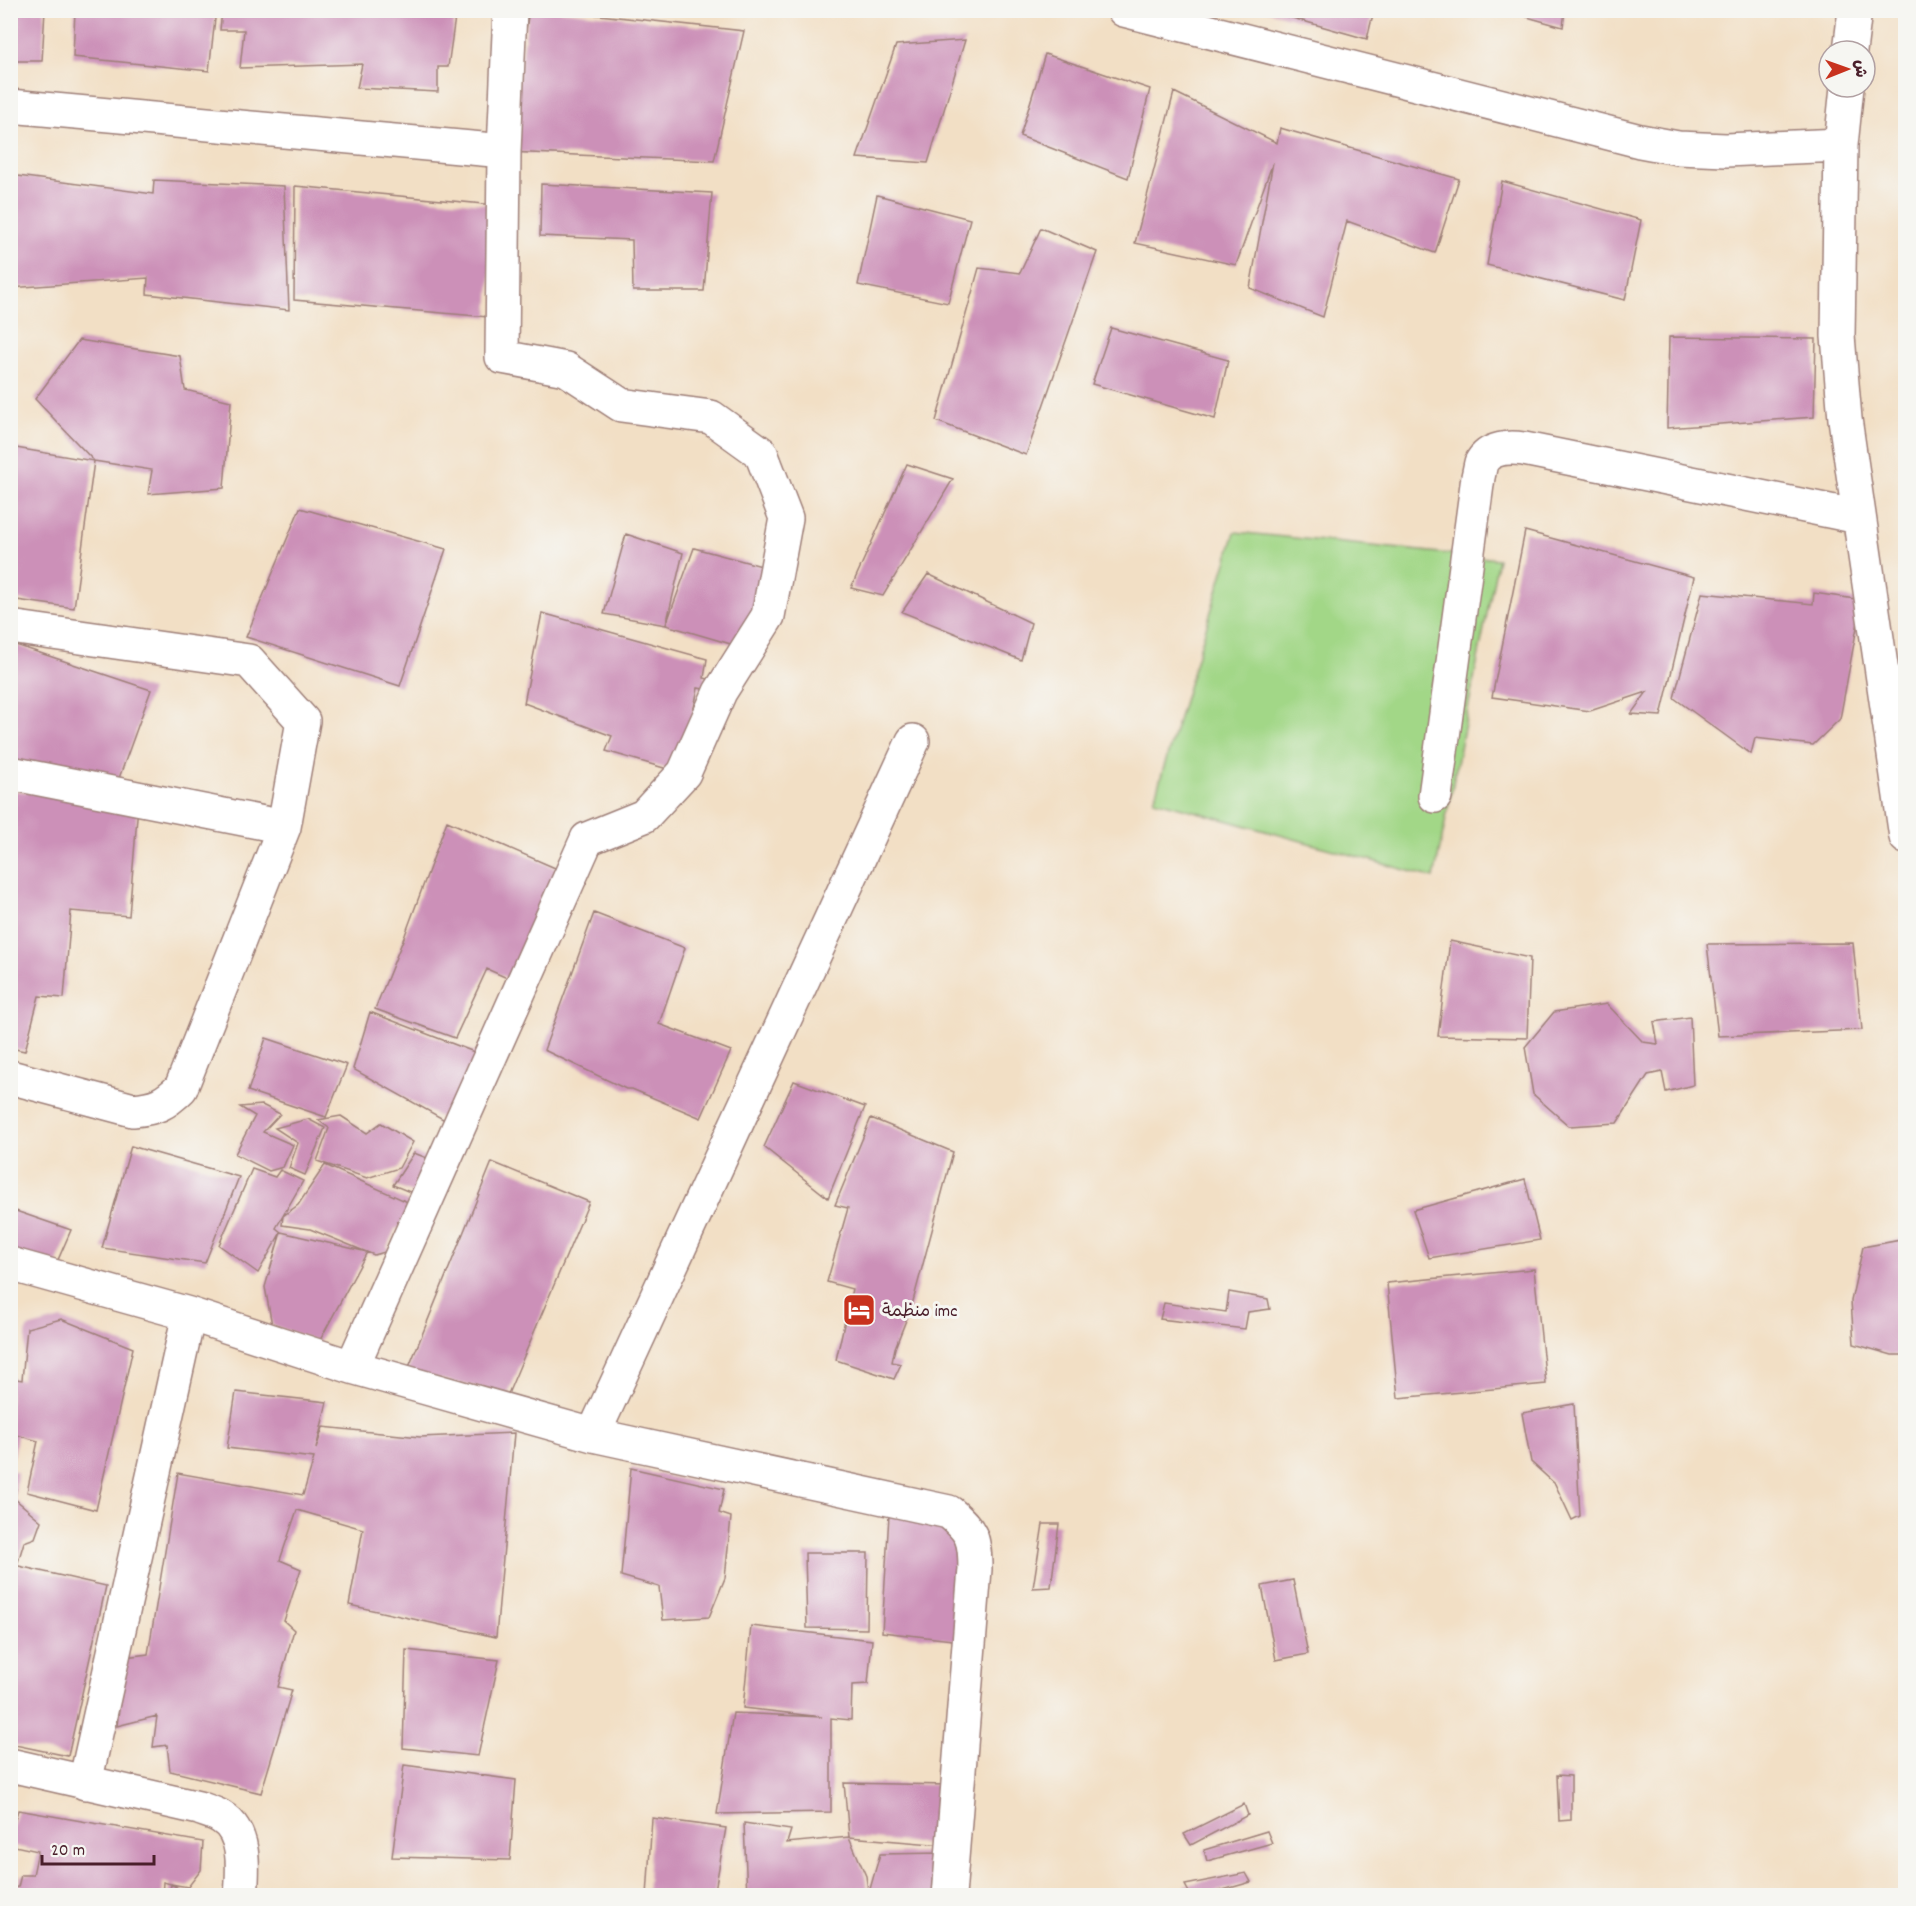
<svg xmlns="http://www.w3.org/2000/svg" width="1916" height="1906" viewBox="0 0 1916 1906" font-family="Dekko,'Playpen Sans Arabic',sans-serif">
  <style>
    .green { fill: #a2d787; stroke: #767b59; stroke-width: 1.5 }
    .building { fill: #cc90b8 }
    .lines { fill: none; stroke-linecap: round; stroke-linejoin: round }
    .minor-casing { stroke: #9e7f78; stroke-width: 36 }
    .minor { stroke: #fff; stroke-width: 33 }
    .labels { text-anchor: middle; stroke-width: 6; stroke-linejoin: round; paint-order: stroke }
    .poi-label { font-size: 18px; fill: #4a1f2b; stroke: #f6f6f2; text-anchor: start }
  </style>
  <rect width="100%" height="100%" fill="#f6f6f2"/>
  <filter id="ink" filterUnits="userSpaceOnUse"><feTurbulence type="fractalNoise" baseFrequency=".0167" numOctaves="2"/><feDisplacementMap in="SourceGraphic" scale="12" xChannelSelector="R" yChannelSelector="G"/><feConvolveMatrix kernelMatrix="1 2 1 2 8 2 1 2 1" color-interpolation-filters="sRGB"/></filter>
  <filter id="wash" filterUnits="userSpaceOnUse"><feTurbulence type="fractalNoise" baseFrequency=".008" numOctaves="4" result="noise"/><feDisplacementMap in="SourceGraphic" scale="24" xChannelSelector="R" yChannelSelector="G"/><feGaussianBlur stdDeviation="1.35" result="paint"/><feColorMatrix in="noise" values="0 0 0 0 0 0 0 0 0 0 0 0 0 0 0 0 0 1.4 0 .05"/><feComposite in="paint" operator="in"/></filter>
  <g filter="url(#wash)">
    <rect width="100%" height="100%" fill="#f2dfc5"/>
    <path class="green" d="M 1235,532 L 1498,559 L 1434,878 L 1154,800 Z"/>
    <g id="blocks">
      <path class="building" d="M 10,10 L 45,10 L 42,61 L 10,61 Z
        M 75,10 L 216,10 L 209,71 L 73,57 Z
        M 222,10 L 456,10 L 448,67 L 438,67 L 438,92 L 357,88 L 362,64 L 240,68 L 244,30 L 220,30 Z
        M 529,10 L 554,10 L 744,31 L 714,161 L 508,152 Z
        M 1264,10 L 1374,10 L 1367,39 Z
        M 1529,10 L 1565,10 L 1563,27 L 1527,17 Z
        M 965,40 L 928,163 L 857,158 L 896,45 Z
        M 1045,54 L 1150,89 L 1128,178 L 1020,136 Z
        M 1174,92 L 1277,143 L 1280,128 L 1459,179 L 1435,253 L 1347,221 L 1323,317 L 1250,288 L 1273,162 L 1236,265 L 1135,243 Z
        M 10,175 L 153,194 L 154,180 L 284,186 L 289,310 L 147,294 L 148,278 L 10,288 Z
        M 1502,181 L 1641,220 L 1625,300 L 1487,265 Z
        M 541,184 L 712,193 L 704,291 L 633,291 L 632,240 L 540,236 Z
        M 295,186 L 494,205 L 488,317 L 294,300 Z
        M 877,195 L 970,219 L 948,303 L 858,285 Z
        M 1041,228 L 1097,252 L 1026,455 L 936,421 L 979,268 L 1020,273 Z
        M 1111,328 L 1228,360 L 1215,419 L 1092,384 Z
        M 1669,337 L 1816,339 L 1814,417 L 1667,428 Z
        M 79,340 L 180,356 L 185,390 L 231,401 L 224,488 L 148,494 L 152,470 L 94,461 L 35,399 Z
        M 10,447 L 94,461 L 74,608 L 10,599 Z
        M 907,464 L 953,479 L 883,596 L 851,588 Z
        M 300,508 L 446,549 L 400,686 L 246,637 Z
        M 1525,531 L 1694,577 L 1661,716 L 1631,714 L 1647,692 L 1590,711 L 1492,697 Z
        M 626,534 L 683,553 L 666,625 L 694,548 L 773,569 L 741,647 L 666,625 L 604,614 Z
        M 928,574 L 1031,623 L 1021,660 L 902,612 Z
        M 1702,593 L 1813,604 L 1814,593 L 1862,600 L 1840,719 L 1813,745 L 1755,738 L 1751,754 L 1674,698 Z
        M 542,613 L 707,659 L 704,678 L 716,681 L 713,691 L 698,688 L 681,773 L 606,751 L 612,736 L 524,703 Z
        M 10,643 L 151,690 L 118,781 L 10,767 L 10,748 L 15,719 L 10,718 Z
        M 10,790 L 138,805 L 129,916 L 71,911 L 64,998 L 39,996 L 25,1051 L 10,1048 Z
        M 447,821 L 562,871 L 516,982 L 487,969 L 455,1038 L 375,1009 L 405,935 Z
        M 594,913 L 685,948 L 659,1024 L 731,1051 L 701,1118 L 632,1089 L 626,1089 L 544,1050 Z
        M 1450,941 L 1530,958 L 1527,1038 L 1438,1036 Z
        M 1853,943 L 1862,1030 L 1718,1036 L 1707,944 Z
        M 1607,1004 L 1643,1042 L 1658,1044 L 1654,1022 L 1690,1017 L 1693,1085 L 1666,1092 L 1662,1072 L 1648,1075 L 1617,1123 L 1569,1126 L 1533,1094 L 1525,1047 L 1554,1012 Z
        M 370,1012 L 482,1055 L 450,1123 L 353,1069 Z
        M 266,1038 L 347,1065 L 326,1117 L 248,1091 Z
        M 794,1081 L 865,1107 L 828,1198 L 764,1147 Z
        M 262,1105 L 280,1114 L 263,1132 L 293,1145 L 283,1167 L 269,1171 L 235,1154 L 255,1116 L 240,1107 Z
        M 341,1116 L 367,1133 L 381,1123 L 413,1142 L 399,1168 L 367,1178 L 317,1161 L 329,1128 L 318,1120 Z
        M 871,1118 L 953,1152 L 912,1305 L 895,1348 L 892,1362 L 901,1364 L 894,1379 L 836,1360 L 852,1289 L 827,1282 L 848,1208 L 835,1205 Z
        M 308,1119 L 325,1128 L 305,1175 L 289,1168 L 298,1143 L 275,1128 Z
        M 131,1146 L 239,1177 L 205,1263 L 102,1248 Z
        M 414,1153 L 432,1160 L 417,1195 L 393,1185 Z
        M 492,1162 L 589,1202 L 508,1394 L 407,1372 Z
        M 325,1165 L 419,1207 L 411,1224 L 395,1229 L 387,1247 L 392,1250 L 374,1255 L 310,1229 L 282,1225 L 283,1216 L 298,1205 Z
        M 252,1169 L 275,1177 L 280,1170 L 303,1181 L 276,1228 L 281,1232 L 258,1273 L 219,1245 Z
        M 1525,1179 L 1540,1240 L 1429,1258 L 1413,1210 Z
        M 10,1209 L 71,1230 L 54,1269 L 10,1255 Z
        M 281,1232 L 367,1252 L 319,1342 L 272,1325 L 265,1287 Z
        M 1906,1239 L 1906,1355 L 1892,1355 L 1854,1344 L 1851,1301 L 1863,1247 Z
        M 1534,1269 L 1546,1384 L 1398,1398 L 1387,1283 Z
        M 1229,1292 L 1268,1299 L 1270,1309 L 1248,1312 L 1245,1329 L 1160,1319 L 1164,1303 L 1226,1312 Z
        M 61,1319 L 133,1348 L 96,1510 L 27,1492 L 38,1441 L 17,1435 L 14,1456 L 10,1457 L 10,1378 L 22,1380 L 27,1328 Z
        M 236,1392 L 327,1402 L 316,1449 L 323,1427 L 420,1437 L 514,1433 L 496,1637 L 349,1605 L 363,1529 L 297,1510 L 280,1560 L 301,1569 L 284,1621 L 294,1630 L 278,1687 L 292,1690 L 261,1793 L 170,1771 L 167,1745 L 153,1747 L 157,1716 L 117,1726 L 125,1657 L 148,1654 L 178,1473 L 303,1495 L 314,1458 L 227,1448 Z
        M 1574,1404 L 1580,1516 L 1572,1520 L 1555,1484 L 1531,1462 L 1522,1413 Z
        M 631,1468 L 724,1489 L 719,1513 L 731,1517 L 725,1578 L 709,1617 L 663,1620 L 659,1587 L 621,1576 Z
        M 10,1470 L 17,1472 L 15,1499 L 41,1521 L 35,1538 L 24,1542 L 18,1562 L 10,1562 Z
        M 889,1515 L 964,1528 L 961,1641 L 882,1632 Z
        M 1043,1524 L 1059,1524 L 1051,1587 L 1033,1588 Z
        M 805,1553 L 868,1553 L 867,1629 L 807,1628 Z
        M 10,1564 L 106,1586 L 68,1756 L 10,1744 Z
        M 1293,1580 L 1308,1654 L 1276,1660 L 1262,1586 Z
        M 751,1626 L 872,1640 L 868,1684 L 852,1685 L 851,1720 L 831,1718 L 831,1812 L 717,1814 L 733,1713 L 822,1717 L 743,1708 Z
        M 406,1650 L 499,1660 L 478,1756 L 403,1748 Z
        M 404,1765 L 516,1780 L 510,1860 L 392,1857 Z
        M 1557,1775 L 1571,1776 L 1571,1820 L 1559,1821 Z
        M 844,1783 L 948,1785 L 944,1845 L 849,1837 Z
        M 1244,1804 L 1248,1815 L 1191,1845 L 1184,1834 Z
        M 18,1810 L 203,1842 L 201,1870 L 188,1887 L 171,1884 L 186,1893 L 187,1896 L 169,1896 L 171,1884 L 163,1882 L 162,1896 L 10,1896 L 10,1888 L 18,1887 L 21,1875 L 33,1875 L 38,1851 L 10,1845 L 10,1836 Z
        M 652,1818 L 726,1828 L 714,1896 L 647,1896 Z
        M 744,1823 L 791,1830 L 787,1843 L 849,1837 L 866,1876 L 868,1891 L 858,1896 L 747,1896 Z
        M 1267,1831 L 1272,1843 L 1207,1861 L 1204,1850 Z
        M 943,1853 L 936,1896 L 868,1896 L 880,1854 Z
        M 1246,1873 L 1251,1882 L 1202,1896 L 1191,1896 L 1185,1885 Z"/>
    </g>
  </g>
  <g filter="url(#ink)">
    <use href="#blocks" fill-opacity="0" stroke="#9e7f78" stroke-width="1.5"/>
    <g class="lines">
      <g class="minor-casing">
        <path id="minor" d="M 1124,10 L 1640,141 L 1678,148 L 1726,150 L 1841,145
          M 1850,51 L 1855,10
          M 1847,87 L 1841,145 L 1838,336 L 1845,419 L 1906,837
          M 10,106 L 504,151
          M 10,627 L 249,661 L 303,721 L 284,827 L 181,1088 C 165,1104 156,1108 133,1110 L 10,1077
          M 10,773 L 284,827
          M 1435,796 L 1478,477 C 1479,473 1480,467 1481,463 C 1489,447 1510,447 1524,449 L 1859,517
          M 10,1264 L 189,1314 L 352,1367 L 593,1435 L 949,1512 C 972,1531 975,1538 975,1569 L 949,1896
          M 352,1367 L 587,839 L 644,816 L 684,773 L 720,692 L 768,616 L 786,518 L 761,453 L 711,417 L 621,405 L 566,369 L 502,357 L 504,151 L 510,10
          M 593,1435 L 913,741
          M 10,1765 L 199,1808 C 206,1811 215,1813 221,1817 C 247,1832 243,1871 241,1896
          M 85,1783 L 189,1314"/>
      </g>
      <use href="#minor" class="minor"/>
    </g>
  </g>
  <defs>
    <g id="hotel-square" transform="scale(1.725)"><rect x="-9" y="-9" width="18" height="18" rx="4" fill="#c8321e" stroke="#f6f6f2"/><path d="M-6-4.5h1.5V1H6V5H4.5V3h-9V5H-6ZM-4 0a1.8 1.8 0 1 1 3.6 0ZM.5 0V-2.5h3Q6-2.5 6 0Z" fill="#fff"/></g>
  </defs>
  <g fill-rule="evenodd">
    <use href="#hotel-square" x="859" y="1310"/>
  </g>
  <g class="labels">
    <g class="poi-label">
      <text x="882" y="1316">منظمة imc</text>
    </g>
  </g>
  <rect width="1916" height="1906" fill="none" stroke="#f6f6f2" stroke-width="36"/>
  <g transform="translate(1847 69) rotate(89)"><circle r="28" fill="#f6f6f2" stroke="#b1a0a2" stroke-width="1.5"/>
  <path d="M0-4.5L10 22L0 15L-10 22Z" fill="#c8321e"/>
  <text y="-9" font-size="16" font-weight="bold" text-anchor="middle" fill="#4a1f2b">ش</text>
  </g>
  <path d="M42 1855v9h112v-9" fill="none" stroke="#4a1f2b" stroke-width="3"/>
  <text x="51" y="1855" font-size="18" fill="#4a1f2b" stroke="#f6f6f2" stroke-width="4.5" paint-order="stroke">20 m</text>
</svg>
